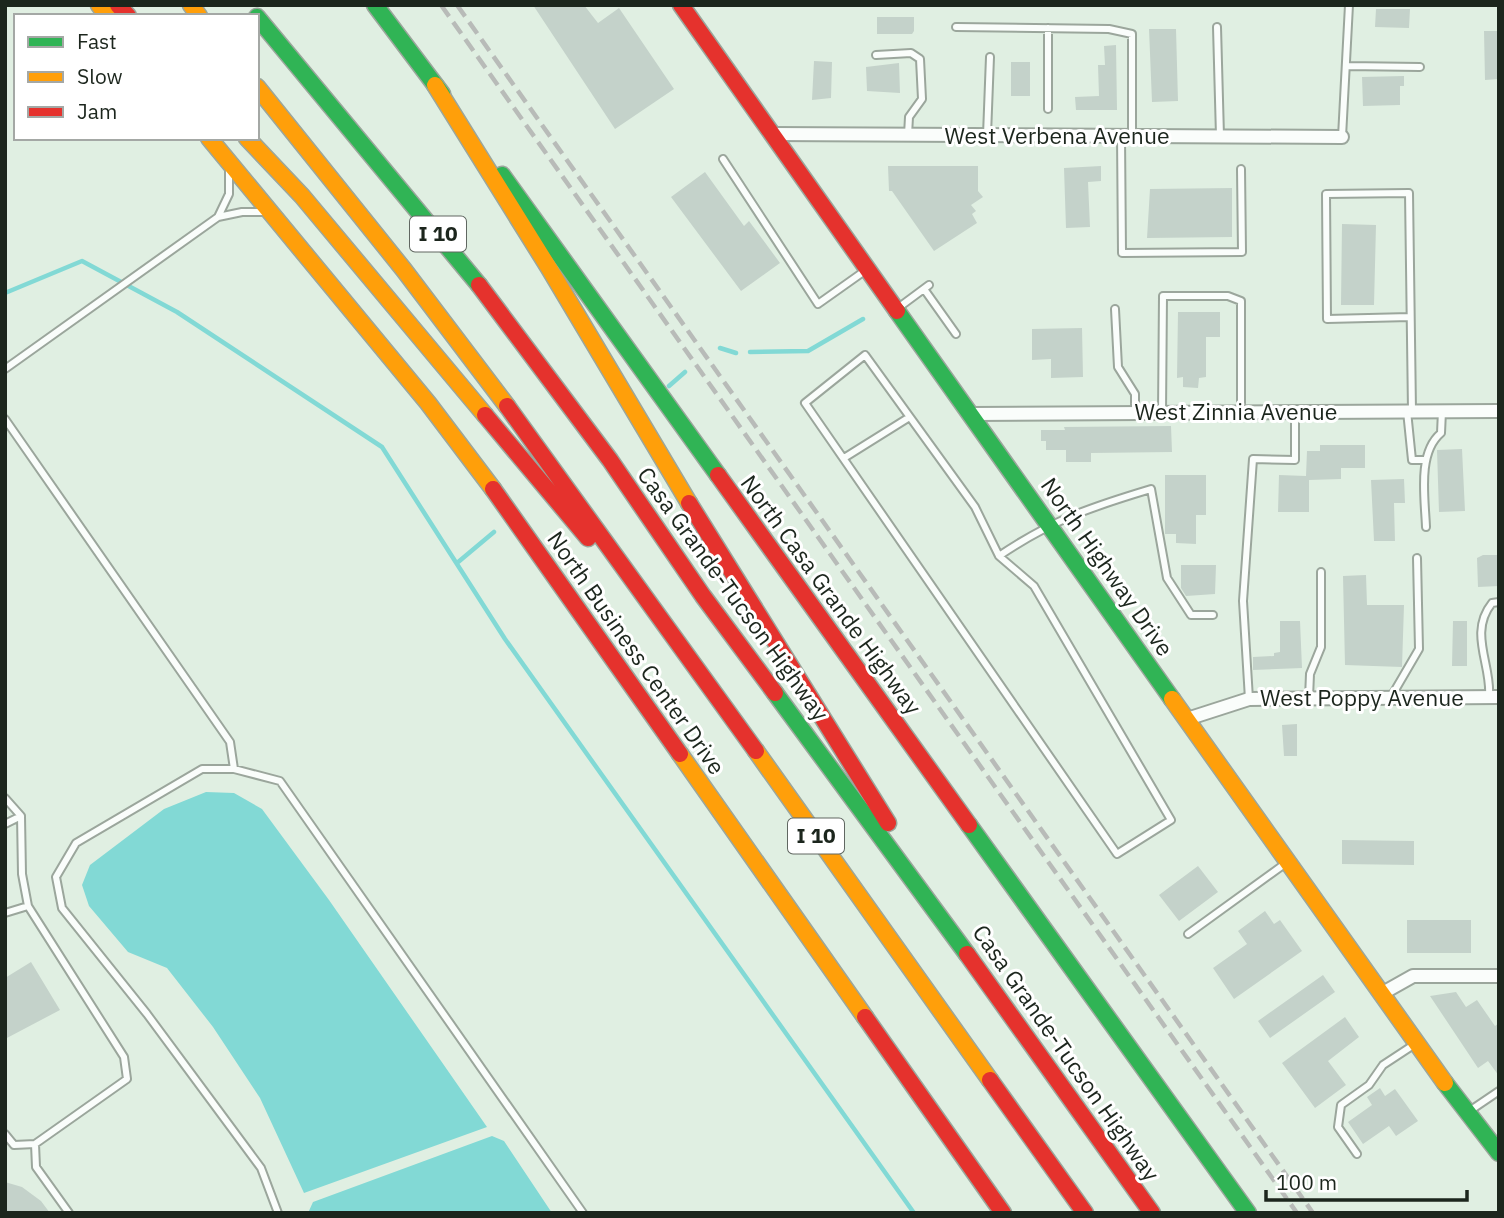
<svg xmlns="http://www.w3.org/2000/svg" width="1504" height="1218" viewBox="0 0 1504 1218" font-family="'IBM Plex Sans',sans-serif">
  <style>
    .water { fill: #82d9d5 }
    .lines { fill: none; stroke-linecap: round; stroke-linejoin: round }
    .stream { stroke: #82d9d5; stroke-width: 4.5 }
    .building { fill: #c4d2ca }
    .lane-casing { stroke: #9ba69c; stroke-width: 10 }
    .street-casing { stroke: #9ba69c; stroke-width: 16 }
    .fast-casing { stroke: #9ba69c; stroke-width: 19 }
    .slow-casing { stroke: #9ba69c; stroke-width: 19 }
    .jam-casing { stroke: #9ba69c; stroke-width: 19 }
    .lane { stroke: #fafdfb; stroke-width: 6 }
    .street { stroke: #fafdfb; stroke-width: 12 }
    .fast { stroke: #30b455; stroke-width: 16 }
    .slow { stroke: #ff9f0a; stroke-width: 16 }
    .jam { stroke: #e5322d; stroke-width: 16 }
    .rail { stroke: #b8bbb8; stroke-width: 4.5; stroke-dasharray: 14 7; stroke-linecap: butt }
    .labels { text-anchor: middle; stroke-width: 6; stroke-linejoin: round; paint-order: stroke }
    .shield { fill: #fff; stroke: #606761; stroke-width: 2 }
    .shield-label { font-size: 21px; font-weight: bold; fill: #1c261d }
    .street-label { font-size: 23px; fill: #1c261d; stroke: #fff }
  </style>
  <rect width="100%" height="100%" fill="#e0efe2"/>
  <path class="water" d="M 206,792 L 234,793 L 262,809 L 329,900 L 487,1127 L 304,1193 L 260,1098 L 213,1027 L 167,968 L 128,952 L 89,906 L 82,885 L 90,865 L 164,809 Z
    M 492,1136 L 504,1141 L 552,1213 L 308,1213 L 313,1202 Z"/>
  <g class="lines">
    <path class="stream" d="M 5,293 L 82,261 L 177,312 L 382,447 L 505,639 L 914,1213
      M 720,348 L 736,353
      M 750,352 L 808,351 L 863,319
      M 669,386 L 685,372
      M 457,563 L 494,532"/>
  </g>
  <path class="building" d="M 533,5 L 584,5 L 598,23 L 619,8 L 674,89 L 615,129 Z
    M 1376,9 L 1410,9 L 1409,28 L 1375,27 Z
    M 877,17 L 914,17 L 914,31 L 912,34 L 877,34 Z
    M 1149,29 L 1176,29 L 1178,101 L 1152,102 Z
    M 1484,31 L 1499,31 L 1499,79 L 1485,80 Z
    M 1116,45 L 1117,110 L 1076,110 L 1075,97 L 1099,96 L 1098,65 L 1105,65 L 1104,46 Z
    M 814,61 L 832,62 L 831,98 L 812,100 Z
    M 1011,62 L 1030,62 L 1030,96 L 1011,96 Z
    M 899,63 L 900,93 L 867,91 L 866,67 Z
    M 1404,76 L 1404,86 L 1400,86 L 1400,105 L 1363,106 L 1362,77 Z
    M 888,166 L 978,166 L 978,191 L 983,197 L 971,205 L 976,211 L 972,214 L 977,223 L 934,251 L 892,191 L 889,191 Z
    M 1101,166 L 1101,181 L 1088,182 L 1090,227 L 1066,228 L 1064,168 Z
    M 705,172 L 744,226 L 749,221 L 780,263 L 741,291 L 671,197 Z
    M 1232,188 L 1232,237 L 1147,238 L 1150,189 Z
    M 1342,224 L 1376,225 L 1374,305 L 1341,305 Z
    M 1178,312 L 1220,312 L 1220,337 L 1206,337 L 1206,377 L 1199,378 L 1198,388 L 1183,387 L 1183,377 L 1177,378 Z
    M 1082,328 L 1083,377 L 1051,378 L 1051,359 L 1032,360 L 1032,329 Z
    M 1171,426 L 1172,452 L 1091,453 L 1091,462 L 1066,462 L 1066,450 L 1046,450 L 1046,441 L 1041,441 L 1041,430 L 1065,430 L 1064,427 Z
    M 1320,445 L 1365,445 L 1365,468 L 1341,468 L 1341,479 L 1309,480 L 1309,512 L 1278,512 L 1279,475 L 1306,476 L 1307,451 L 1320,451 Z
    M 1462,449 L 1465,511 L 1439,512 L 1437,450 Z
    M 1165,475 L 1206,475 L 1206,515 L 1196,515 L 1196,544 L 1176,543 L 1176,534 L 1165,534 Z
    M 1404,479 L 1405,503 L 1394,503 L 1395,541 L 1374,541 L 1371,480 Z
    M 1483,555 L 1499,555 L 1499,586 L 1478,587 L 1477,558 Z
    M 1181,565 L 1216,565 L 1215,594 L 1186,596 L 1181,588 Z
    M 1366,575 L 1367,605 L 1404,605 L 1402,667 L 1345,665 L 1343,576 Z
    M 1280,621 L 1300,621 L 1302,668 L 1253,670 L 1253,657 L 1274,656 L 1274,653 L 1280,652 Z
    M 1453,621 L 1467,621 L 1467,666 L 1452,666 Z
    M 1297,724 L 1297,756 L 1284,756 L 1282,725 Z
    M 1342,840 L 1414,841 L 1414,865 L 1342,864 Z
    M 1198,866 L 1218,892 L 1179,921 L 1159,895 Z
    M 1265,911 L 1274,924 L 1280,920 L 1302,951 L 1234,999 L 1213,968 L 1247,944 L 1238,931 Z
    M 1407,920 L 1471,920 L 1471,953 L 1407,953 Z
    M 31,962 L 60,1010 L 5,1039 L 5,978 Z
    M 1323,975 L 1335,992 L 1270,1038 L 1258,1021 Z
    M 1456,992 L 1466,1007 L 1477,1000 L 1495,1026 L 1499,1023 L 1499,1076 L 1488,1061 L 1478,1068 L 1430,996 Z
    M 1345,1017 L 1359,1037 L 1328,1061 L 1346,1085 L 1315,1108 L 1282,1063 Z
    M 1380,1088 L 1385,1096 L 1395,1089 L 1418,1121 L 1396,1136 L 1389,1126 L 1363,1144 L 1348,1122 L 1372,1105 L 1367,1097 Z
    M 5,1182 L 22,1187 L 41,1201 L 50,1213 L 5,1213 Z"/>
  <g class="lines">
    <g class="lane-casing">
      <path id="lane" d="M 956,27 L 1109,29 L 1132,34 L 1132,135
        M 1217,27 L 1220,136
        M 1048,28 L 1048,109
        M 876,55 L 911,53 L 920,59 L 922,99 L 909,117 L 908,135
        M 1347,66 L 1420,67
        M 987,135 L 990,57
        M 1121,136 L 1122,253 L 1242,252 L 1241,169
        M 1342,137 L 1349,5
        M 723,159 L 818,304 L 866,270
        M 218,217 L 229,194 L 229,169
        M 924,289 L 956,334
        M 898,308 L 929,285
        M 1115,309 L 1118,367 L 1135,394 L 1135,412
        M 1410,317 L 1327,319 L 1326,194 L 1409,193 L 1412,411
        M 865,355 L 975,507 L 999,556 L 1034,586 L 1171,820 L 1117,854 L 805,403 Z
        M 5,369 L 218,217 L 242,212 L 266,212
        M 1407,411 L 1412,460 L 1426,460
        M 1162,412 L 1163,296 L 1228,296 L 1241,301 L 1241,412
        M 5,419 L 230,742 L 234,769
        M 844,458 L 908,418
        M 1426,527 C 1425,499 1417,453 1441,433 L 1442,411
        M 999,556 C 1052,520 1091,507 1151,489 L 1167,578 L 1191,615 L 1213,615
        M 1391,697 L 1419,649 L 1417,558
        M 1489,697 C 1492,665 1468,633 1492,603 L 1499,602
        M 1309,698 L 1310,674 L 1321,647 L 1321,572
        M 1249,699 L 1243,601 L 1253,459 L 1295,460 L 1295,411
        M 5,798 L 21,816 L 22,874 L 28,906 L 124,1057 L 127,1079 L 35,1144 L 14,1145 L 5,1134
        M 5,824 L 21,816
        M 5,913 L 28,906
        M 1188,934 L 1286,863
        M 1468,1112 L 1499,1091
        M 35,1144 L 36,1167 L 69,1213
        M 1357,1154 L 1338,1127 L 1341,1105 L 1369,1085 L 1383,1065 L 1415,1044
        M 278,1213 L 261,1168 L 147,1014 L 62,908 L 56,877 L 76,843 L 202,769 L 234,769 L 280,781 L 583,1213"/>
    </g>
    <g class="street-casing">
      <path id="street" d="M 771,134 L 1342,137
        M 972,414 L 1499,411
        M 1187,719 L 1249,699 L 1499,697
        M 1381,994 L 1413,976 L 1499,976"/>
    </g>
    <g class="fast-casing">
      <path id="fast" d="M 375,5 L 442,94
        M 257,17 L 479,285
        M 502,175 L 718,475
        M 897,311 L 1172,699
        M 775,693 L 967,954
        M 969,825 L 1248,1213
        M 1445,1083 L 1499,1153"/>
    </g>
    <g class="slow-casing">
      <path id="slow" d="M 99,5 L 107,16
        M 191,5 L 199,16
        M 435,85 L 549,268 L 689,503
        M 257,87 L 404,270 L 507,406
        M 209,138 L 428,403 L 493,489
        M 247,138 L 302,196 L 485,415
        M 1172,699 L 1445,1083
        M 756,751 L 990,1080
        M 680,754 L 865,1017"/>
    </g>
    <g class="jam-casing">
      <path id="jam" d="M 118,5 L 128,16
        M 681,5 L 897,311
        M 479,285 L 610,460 L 703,596 L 775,693
        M 507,406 L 756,751
        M 485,415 L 588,538
        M 718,475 L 969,825
        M 493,489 L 680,754
        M 689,503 L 888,823
        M 967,954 L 1152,1213
        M 865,1017 L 1003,1213
        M 990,1080 L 1085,1213"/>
    </g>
    <use href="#lane" class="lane"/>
    <use href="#street" class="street"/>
    <use href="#fast" class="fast"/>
    <use href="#slow" class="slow"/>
    <use href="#jam" class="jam"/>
    <path class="rail" d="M 441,5 L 1297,1213
      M 457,5 L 1313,1213"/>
  </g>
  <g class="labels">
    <g class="shield">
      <rect x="410" y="216.5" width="56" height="35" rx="5"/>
      <rect x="788" y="818.5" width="56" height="35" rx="5"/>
    </g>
    <g class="shield-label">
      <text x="438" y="241">I 10</text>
      <text x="816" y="843">I 10</text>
    </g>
    <g class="street-label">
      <text x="1057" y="144">West Verbena Avenue</text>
      <text x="1236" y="420">West Zinnia Avenue</text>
      <text transform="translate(1107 567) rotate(55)" y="8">North Highway Drive</text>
      <text transform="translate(733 594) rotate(54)" y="8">Casa Grande-Tucson Highway</text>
      <text transform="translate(831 595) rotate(54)" y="8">North Casa Grande Highway</text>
      <text transform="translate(636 653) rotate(55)" y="8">North Business Center Drive</text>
      <text x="1362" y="706">West Poppy Avenue</text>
      <text transform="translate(1066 1053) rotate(55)" y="8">Casa Grande-Tucson Highway</text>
    </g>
  </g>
  <rect width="1504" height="1218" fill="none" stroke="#1c261d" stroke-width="14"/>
  <rect x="14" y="14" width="245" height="126" fill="#ffffff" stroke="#a4a8a5" stroke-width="2"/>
  <rect x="28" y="37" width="35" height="10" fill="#30b455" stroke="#a4a8a5" stroke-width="2"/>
  <text x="77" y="49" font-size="21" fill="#1c261d">Fast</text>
  <rect x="28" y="72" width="35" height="10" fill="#ff9f0a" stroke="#a4a8a5" stroke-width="2"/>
  <text x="77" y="84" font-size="21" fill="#1c261d">Slow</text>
  <rect x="28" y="107" width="35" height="10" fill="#e5322d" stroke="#a4a8a5" stroke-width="2"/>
  <text x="77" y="119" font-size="21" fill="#1c261d">Jam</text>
  <path d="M1266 1190v10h201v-10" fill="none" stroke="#1c261d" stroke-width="3.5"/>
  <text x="1276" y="1190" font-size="21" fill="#1c261d" stroke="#ffffff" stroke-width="5" paint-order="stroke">100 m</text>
</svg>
